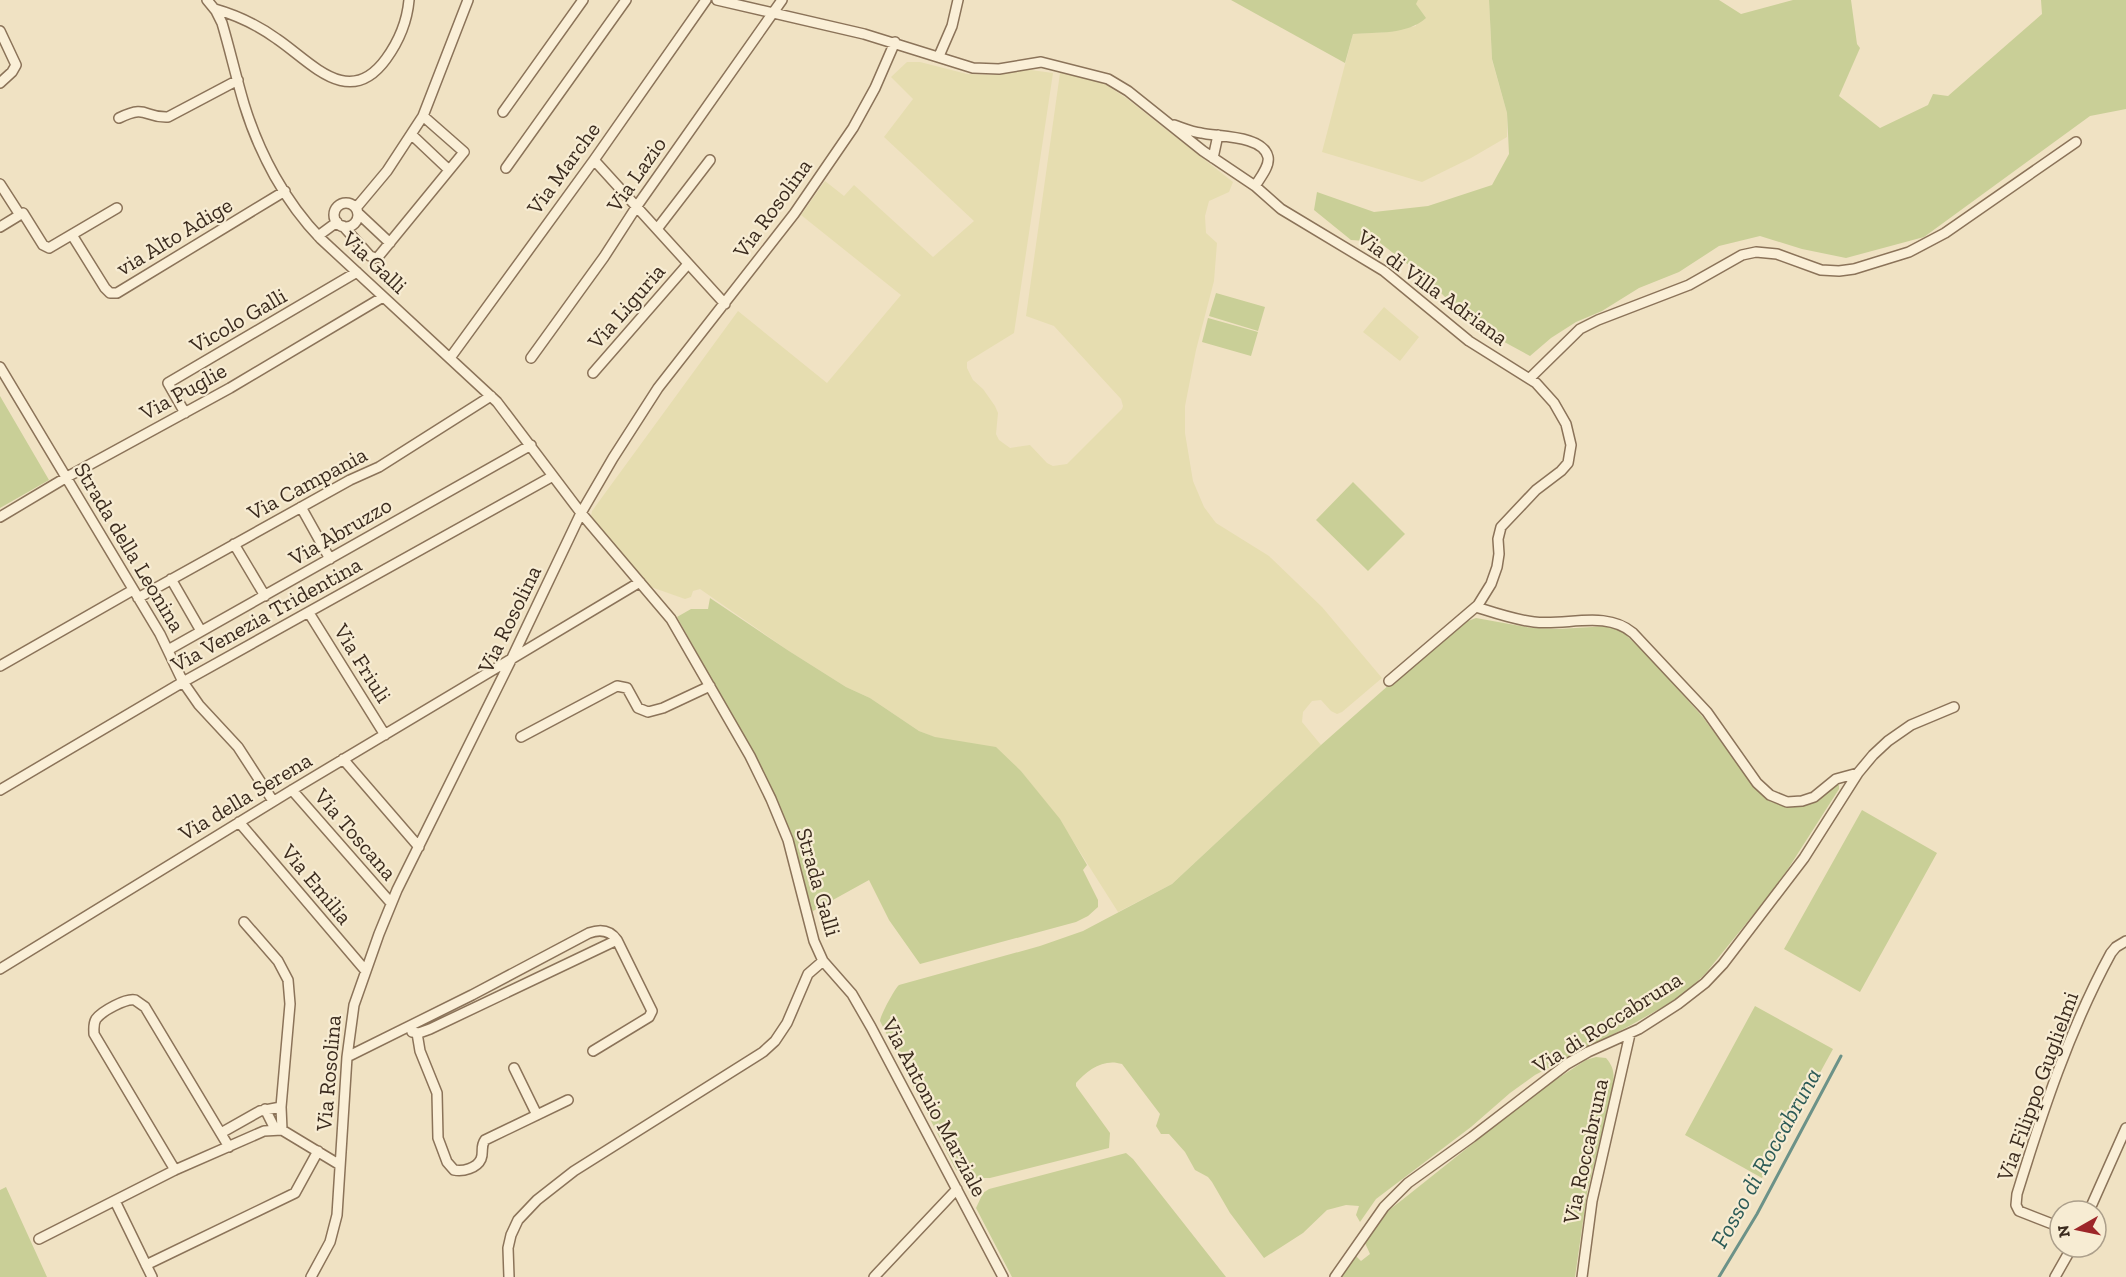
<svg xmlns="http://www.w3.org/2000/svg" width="2126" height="1277" viewBox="0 0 2126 1277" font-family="'Zilla Slab',serif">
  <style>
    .farmland { fill: #e6ddb0 }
    .green { fill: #c9cf97 }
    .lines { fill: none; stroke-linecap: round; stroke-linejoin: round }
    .stream { stroke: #6c9288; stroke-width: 3 }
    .minor-casing { stroke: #8b7359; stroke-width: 12 }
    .minor { stroke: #faefd7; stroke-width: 9 }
    .labels { text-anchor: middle; stroke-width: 4.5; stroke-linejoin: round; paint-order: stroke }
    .street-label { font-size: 22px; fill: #3b2b1e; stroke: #f7ecd3 }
    .water-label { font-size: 24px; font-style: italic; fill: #2c5b57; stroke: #f7ecd3 }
  </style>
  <rect width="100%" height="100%" fill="#f0e2c3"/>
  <path class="farmland" d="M 1418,0 L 1489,0 L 1492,60 L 1507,113 L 1507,137 L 1471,158 L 1422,182 L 1322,152 L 1353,34 L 1387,32 L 1416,26 L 1415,4 Z
    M 907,62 L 920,62 L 967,74 L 992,75 L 1023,69 L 1053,73 L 1014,333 L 967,362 L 967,368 L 973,380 L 983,389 L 995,406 L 998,413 L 996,434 L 999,440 L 1010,448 L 1030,445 L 1047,463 L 1053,466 L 1067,464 L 1122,409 L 1123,406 L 1121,399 L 1054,326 L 1026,316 L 1060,73 L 1088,77 L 1105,84 L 1126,98 L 1233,182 L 1229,192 L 1209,201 L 1205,216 L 1206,233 L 1217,243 L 1214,281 L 1196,350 L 1185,406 L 1185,433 L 1193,481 L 1204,507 L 1216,523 L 1269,556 L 1322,607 L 1382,678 L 1342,712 L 1337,714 L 1331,711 L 1321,700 L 1312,701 L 1303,712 L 1302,722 L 1321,745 L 1172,884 L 1118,912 L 1059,819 L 1021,771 L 919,731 L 870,698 L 846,687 L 789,651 L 700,589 L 693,591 L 691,597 L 685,599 L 651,587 L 641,578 L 593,521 L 591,516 L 592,511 L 738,311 L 827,383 L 901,295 L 801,215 L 825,181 L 844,196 L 854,185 L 933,257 L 974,221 L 884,137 L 913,99 L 891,77 Z
    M 1384,307 L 1419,337 L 1400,361 L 1363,332 Z"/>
  <path class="green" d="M 1231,0 L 1418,0 L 1416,4 L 1426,18 C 1407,35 1377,32 1353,34 L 1345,63 Z
    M 1489,0 L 1719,0 L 1741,14 L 1793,0 L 1851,0 L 1857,44 L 1860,48 L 1839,96 L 1880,128 L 1928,105 L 1933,94 L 1948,96 L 2042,14 L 2041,0 L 2126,0 L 2126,109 L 2090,116 L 1924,237 L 1846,258 L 1802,249 L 1760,236 L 1719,246 L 1679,272 L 1639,288 L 1602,311 L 1576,322 L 1551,338 L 1530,356 L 1473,325 L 1428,280 L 1379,242 L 1351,240 L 1314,210 L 1317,192 L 1374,212 L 1428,206 L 1492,185 L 1509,154 L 1507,113 L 1492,59 Z
    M 1216,293 L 1265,307 L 1258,331 L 1209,316 Z
    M 1208,318 L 1258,332 L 1251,356 L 1202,342 Z
    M 0,396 L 49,480 L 0,508 Z
    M 1353,482 L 1405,534 L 1368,571 L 1316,520 Z
    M 710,598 L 789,651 L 846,687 L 870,698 L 919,731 L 935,737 L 996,747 L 1021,771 L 1060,819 L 1087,865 L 1083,870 L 1098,900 L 1098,907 L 1088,916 L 1076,922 L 920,964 L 889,920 L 869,880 L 813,911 L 809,907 L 787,827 L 777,799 L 762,770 L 677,617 L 691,609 L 708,609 Z
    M 1476,618 L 1532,628 L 1559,629 L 1609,626 L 1624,633 L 1649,657 L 1702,716 L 1756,789 L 1771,802 L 1790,807 L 1802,806 L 1815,800 L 1837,783 L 1839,785 L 1839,789 L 1779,883 L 1705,974 L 1687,991 L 1668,1004 L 1631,1025 L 1535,1075 L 1510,1093 L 1471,1127 L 1376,1199 L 1360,1222 L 1356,1215 L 1359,1206 L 1346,1205 L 1327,1210 L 1303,1233 L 1264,1258 L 1230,1213 L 1212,1182 L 1208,1177 L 1195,1170 L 1185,1152 L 1169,1134 L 1161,1134 L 1156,1126 L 1160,1114 L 1122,1064 C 1104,1058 1087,1070 1076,1083 L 1076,1086 L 1110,1133 L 1109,1148 L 990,1178 L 972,1178 L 956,1170 L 880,1021 C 880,1016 895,988 899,985 L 1040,946 L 1083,931 L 1172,884 L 1321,745 L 1390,684 L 1468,621 Z
    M 1862,810 L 1937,853 L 1860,992 L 1784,949 Z
    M 1755,1006 L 1833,1049 L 1762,1178 L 1685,1135 Z
    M 1596,1057 L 1606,1058 C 1615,1068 1614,1076 1613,1088 L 1587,1193 L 1575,1277 L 1341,1277 L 1356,1256 L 1361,1261 L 1370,1254 L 1365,1243 L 1389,1210 L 1402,1200 L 1540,1090 L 1586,1060 Z
    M 1126,1153 L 1133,1159 L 1226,1277 L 1012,1277 L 976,1208 L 983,1193 L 989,1189 Z
    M 6,1187 L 47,1277 L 0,1277 L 0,1190 Z"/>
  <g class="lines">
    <path class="stream" d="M 1719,1277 L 1757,1214 L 1841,1056"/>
    <g class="minor-casing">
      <path id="minor" d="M 207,0 L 216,11 L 222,23 C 230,50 236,77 244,104 C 259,153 285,202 321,239 L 497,402 L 581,513 L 671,619 L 750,756 L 771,799 L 788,840 L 814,941 L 823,961 L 808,974 L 787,1023 L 775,1041 L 763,1052 L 574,1171 L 537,1200 L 518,1220 L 511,1235 L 508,1248 L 509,1277
        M 717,0 L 864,34 L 973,68 L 999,69 L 1041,62 L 1108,79 L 1128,91 L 1203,151 L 1255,186 L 1281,209 L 1384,271 L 1469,341 L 1536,383 L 1554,403 L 1566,424 L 1571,445 L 1568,463 L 1561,471 L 1536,490 L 1501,527 L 1498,539 L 1499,554 L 1497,567 L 1491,584 L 1478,605 L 1389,681
        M 215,9 C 236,15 259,26 277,39 C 311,62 349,110 386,59 C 399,41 407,23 409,0
        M 0,31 L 16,65 L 12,72 L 0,83
        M 939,56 L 952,26 L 958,0
        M 503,112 L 583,0
        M 119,118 C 148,104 143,118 168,117 L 238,80
        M 1174,125 C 1183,128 1192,132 1201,133 C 1217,137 1263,135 1268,157 C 1270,166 1260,178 1255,186
        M 412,135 L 449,170
        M 1213,158 L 1218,135
        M 594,160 L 725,304
        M 506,168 L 626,0
        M 0,184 L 20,215
        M334 215a12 12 0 1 1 24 0a12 12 0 1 1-24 0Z
        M 356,208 L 387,171 L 423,116 L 468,0
        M 358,213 L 390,243
        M 343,226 L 370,256 L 375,258 L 378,257 L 464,152 L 423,116
        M 0,227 L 23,213 L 43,245 L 49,248 L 117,208
        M 657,229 L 710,160
        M 72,235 L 105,288 L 110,293 L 117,293 L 285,191
        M 318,236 L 337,222
        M 450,358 L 594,160 L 706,0
        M 531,358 L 604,257 L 637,206 L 782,0
        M 0,367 L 160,634 L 183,682 L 199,705 L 238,747 L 273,801
        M 593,373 L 688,264
        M 1530,378 L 1580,329 L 1598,320 L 1689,285 L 1742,255 L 1756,252 L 1777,254 L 1821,270 L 1839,271 L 1854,269 L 1909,252 L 1945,233 L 2076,142
        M 185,413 L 168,383 L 357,272
        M 301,507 L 330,559
        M 0,517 L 67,477 L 230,388 L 383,297
        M 234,544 L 265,596
        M 171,579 L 201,631
        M 138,598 L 350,480 L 379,467 L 491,396
        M 1476,607 C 1495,613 1515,620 1534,622 C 1567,626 1606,610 1633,633 L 1707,712 L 1757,783 L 1770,795 L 1787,802 L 1802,801 L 1814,797 L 1836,779 L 1858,773
        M 309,613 L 385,735
        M 168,650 L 531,445
        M 0,666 L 133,590
        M 521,737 L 617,686 L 627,688 L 638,708 L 648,712 L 663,708 L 710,686
        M 343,759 L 419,847
        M 0,790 L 183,682 L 553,476
        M 292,790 L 391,903
        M 239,822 L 365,970
        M 244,922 L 278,961 L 288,980 L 290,1004 L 281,1107 L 282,1130 L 340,1165
        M 823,961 L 852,994 L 871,1027 L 1003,1277
        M 0,969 L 292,790 L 640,582
        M 412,1032 L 419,1033 L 430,1029 L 617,940
        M 417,1033 L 420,1051 L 437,1093 L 438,1138 L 447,1162 L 454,1170 C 463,1172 477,1168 481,1159 C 484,1152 480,1147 485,1140 L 568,1100
        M 347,1057 L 472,995 L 589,933 C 600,929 610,930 617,940 L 652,1011 L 649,1017 L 593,1051
        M 514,1068 L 537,1115
        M 265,1109 L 275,1129
        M 221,1133 L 260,1111 L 281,1107
        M 175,1170 L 94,1034 C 94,1029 93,1024 96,1019 C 102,1011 126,998 135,1000 L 145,1007 L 229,1147
        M 115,1201 L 152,1277
        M 2089,1211 L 2126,1128
        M 2060,1227 L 2019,1211 L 2016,1205 L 2017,1194 C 2042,1113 2070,1028 2111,953 L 2116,947 L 2126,941
        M 39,1239 L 175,1170 L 264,1131 L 282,1130
        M 146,1265 L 295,1193 L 318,1151
        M 311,1277 L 330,1242 L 337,1215 L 347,1057 L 354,1005 L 379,934 L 397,890 L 511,660 L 581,513 L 613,458 L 658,388 L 794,214 L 853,128 L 875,88 L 895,42
        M 874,1277 L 957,1189
        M 1335,1277 L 1384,1207 L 1408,1183 L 1472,1137 L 1567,1064 L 1588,1052 L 1639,1029 L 1678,1004 L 1705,983 L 1723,964 L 1804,858 L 1858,773 L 1873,755 L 1888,741 L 1911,725 L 1954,707
        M 1582,1277 L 1592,1201 L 1630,1034
        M 2055,1277 L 2072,1247"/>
    </g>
    <use href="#minor" class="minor"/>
  </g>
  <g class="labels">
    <g class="street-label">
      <text transform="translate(563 168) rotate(-54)" y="8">Via Marche</text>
      <text transform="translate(636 174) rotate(-55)" y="8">Via Lazio</text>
      <text transform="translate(772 208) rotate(-54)" y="8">Via Rosolina</text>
      <text transform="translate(174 236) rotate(-31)" y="8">via Alto Adige</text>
      <text transform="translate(375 262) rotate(43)" y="8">Via Galli</text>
      <text transform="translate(1433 287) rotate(36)" y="8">Via di Villa Adriana</text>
      <text transform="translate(626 306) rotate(-49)" y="8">Via Liguria</text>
      <text transform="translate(238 320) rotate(-30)" y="8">Vicolo Galli</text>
      <text transform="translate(183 391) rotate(-29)" y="8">Via Puglie</text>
      <text transform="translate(307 483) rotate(-28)" y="8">Via Campania</text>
      <text transform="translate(340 531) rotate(-30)" y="8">Via Abruzzo</text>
      <text transform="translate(130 547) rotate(59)" y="8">Strada della Leonina</text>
      <text transform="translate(266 614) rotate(-29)" y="8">Via Venezia Tridentina</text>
      <text transform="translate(509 619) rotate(-64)" y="8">Via Rosolina</text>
      <text transform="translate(363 663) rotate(58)" y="8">Via Friuli</text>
      <text transform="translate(245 796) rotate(-31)" y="8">Via della Serena</text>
      <text transform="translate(356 834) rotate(49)" y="8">Via Toscana</text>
      <text transform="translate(819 882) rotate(74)" y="8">Strada Galli</text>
      <text transform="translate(317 884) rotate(50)" y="8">Via Emilia</text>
      <text transform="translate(1607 1022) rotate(-32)" y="8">Via di Roccabruna</text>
      <text transform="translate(328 1073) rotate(-85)" y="8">Via Rosolina</text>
      <text transform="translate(2037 1086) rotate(-70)" y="8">Via Filippo Guglielmi</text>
      <text transform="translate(935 1107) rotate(62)" y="8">Via Antonio Marziale</text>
      <text transform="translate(1585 1151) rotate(-78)" y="8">Via Roccabruna</text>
    </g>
    <g class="water-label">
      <text transform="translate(1766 1158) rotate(-61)" y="8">Fosso di Roccabruna</text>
    </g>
  </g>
  <g transform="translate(2078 1229) rotate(261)"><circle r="28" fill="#f7ecd3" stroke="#ac9f8b" stroke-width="1.5"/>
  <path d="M0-4.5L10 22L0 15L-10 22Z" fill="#9d2629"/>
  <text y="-9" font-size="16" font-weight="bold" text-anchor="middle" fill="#3b2b1e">N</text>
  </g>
</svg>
